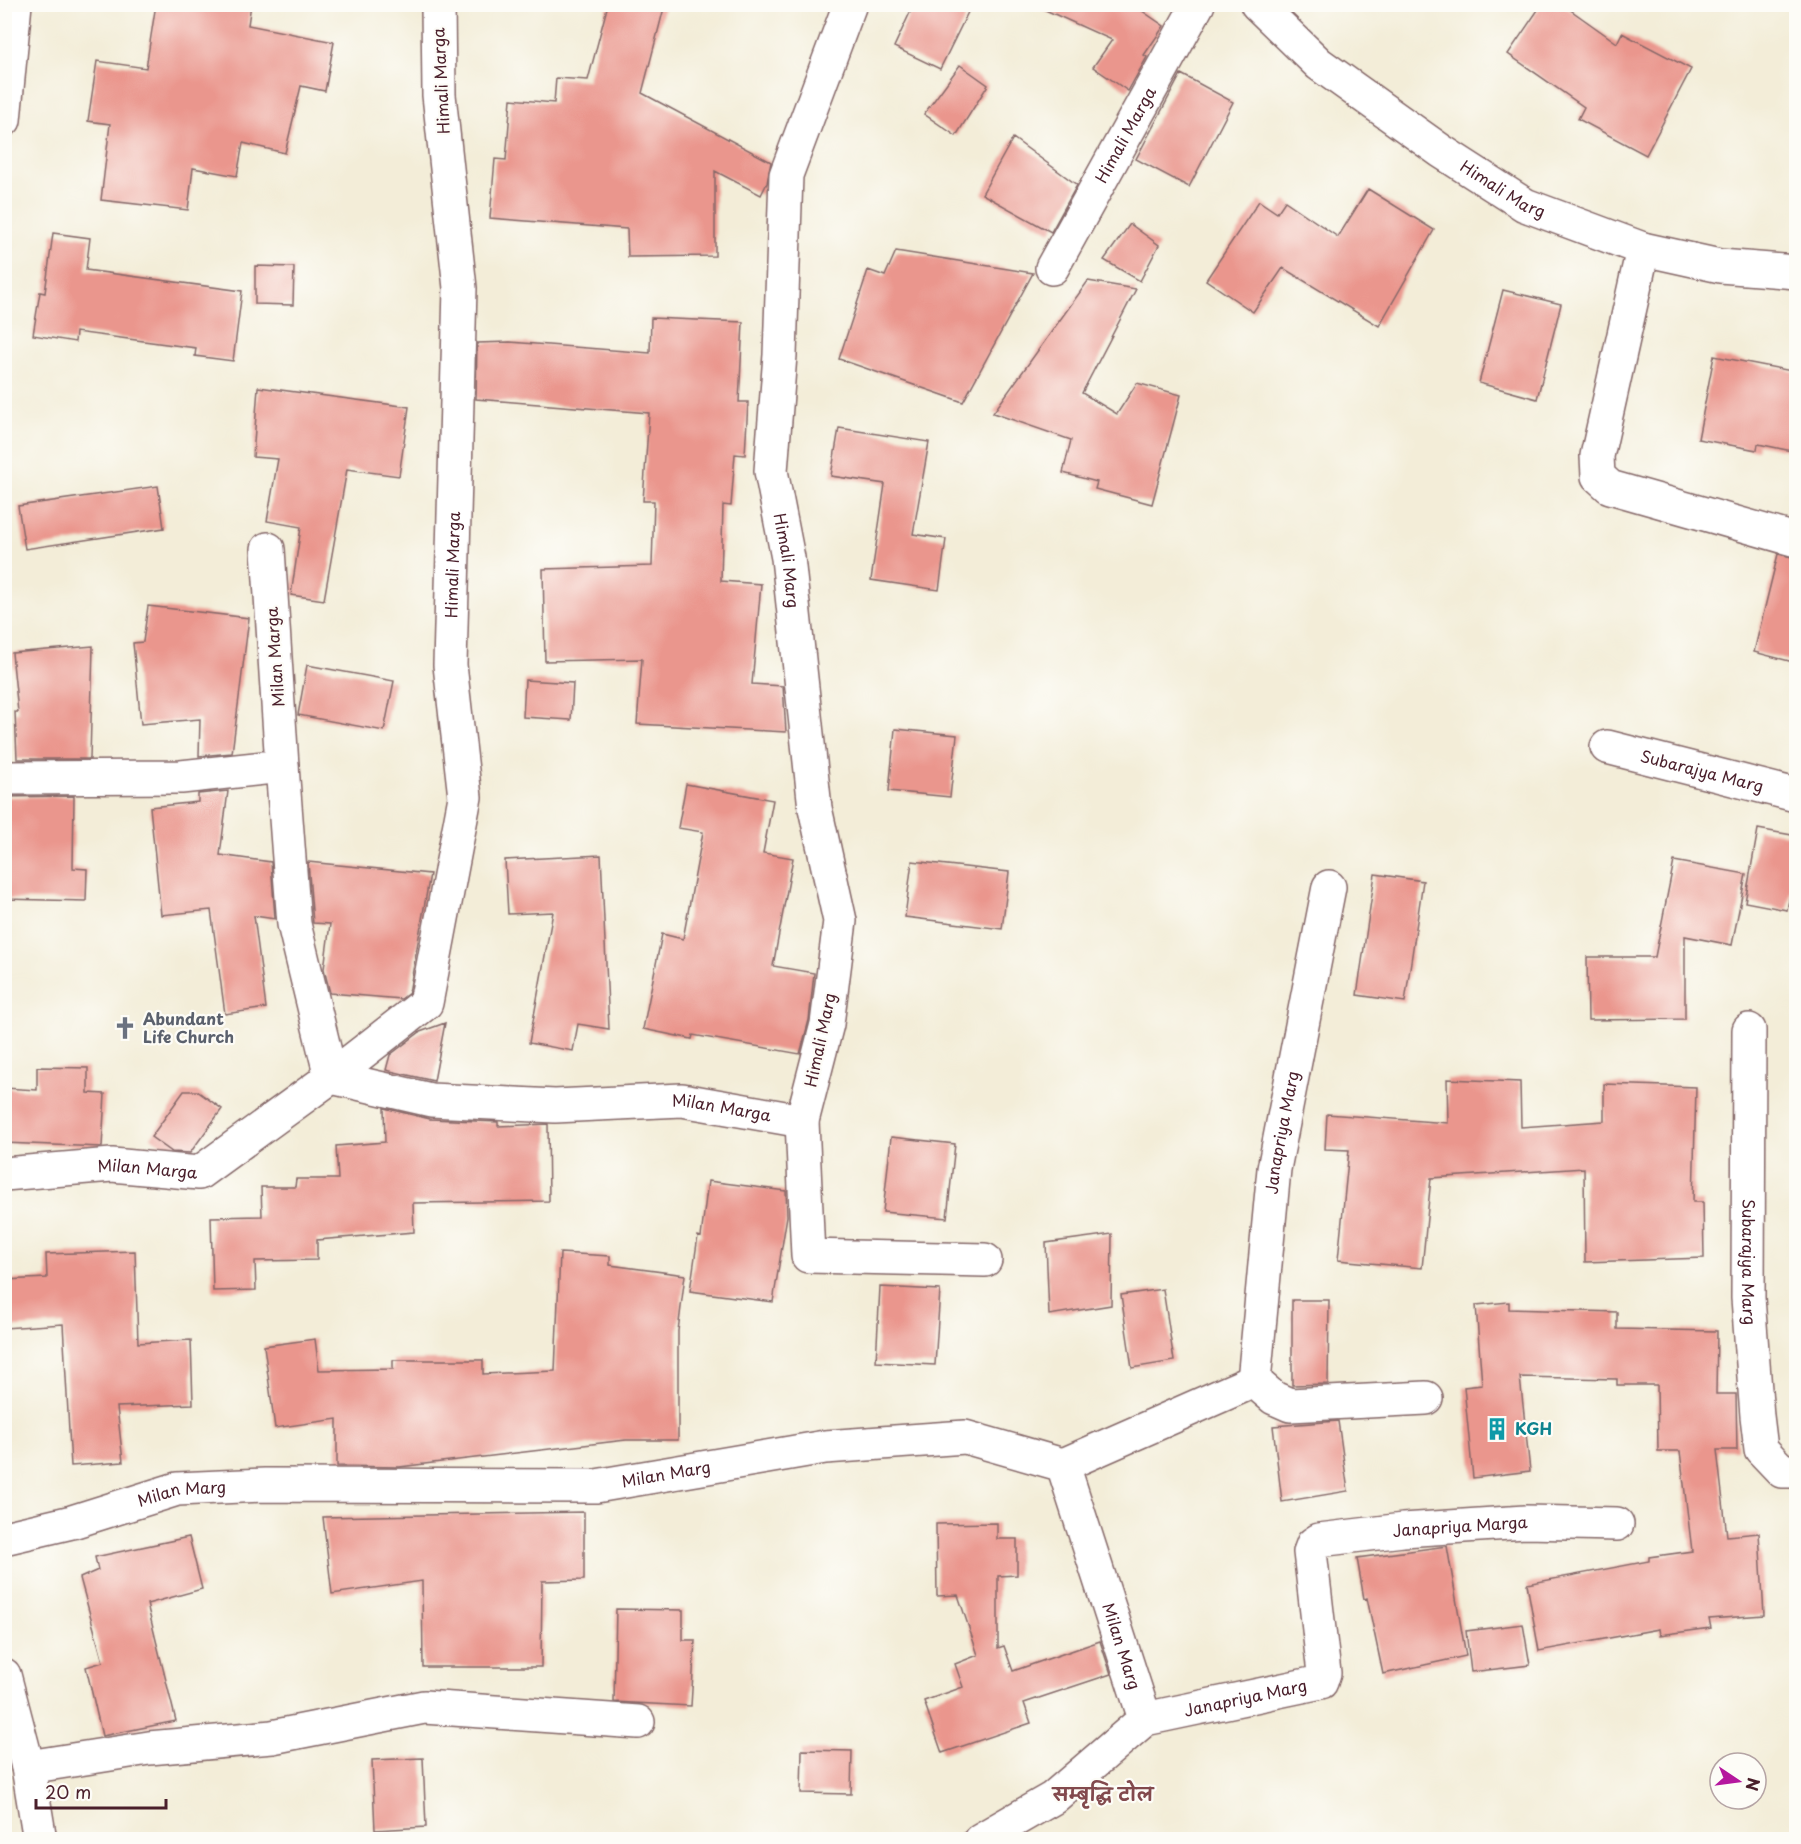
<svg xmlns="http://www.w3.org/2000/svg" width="1801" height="1844" viewBox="0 0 1801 1844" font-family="'Playpen Sans','Playpen Sans Deva',sans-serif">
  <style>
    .building { fill: #ea968d }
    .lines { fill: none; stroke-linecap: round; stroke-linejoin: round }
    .minor-casing { stroke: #856768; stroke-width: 36 }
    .secondary-casing { stroke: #856768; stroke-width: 36 }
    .primary-casing { stroke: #856768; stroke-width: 36 }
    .minor { stroke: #fff; stroke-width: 33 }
    .secondary { stroke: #fff; stroke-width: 33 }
    .primary { stroke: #fff; stroke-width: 33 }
    .labels { text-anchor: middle; stroke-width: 4.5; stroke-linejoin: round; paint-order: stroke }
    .street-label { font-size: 16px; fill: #4a1f2b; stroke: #fdfcf7 }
    .worship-label { font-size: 16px; font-weight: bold; fill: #5b616d; stroke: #fdfcf7; text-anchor: start }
    .culture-label { font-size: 16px; font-weight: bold; fill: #0d838f; stroke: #fdfcf7; text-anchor: start }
    .neighbourhood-label { font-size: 18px; font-weight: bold; fill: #82494d; stroke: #fdfcf7 }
  </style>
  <rect width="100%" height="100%" fill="#fdfcf7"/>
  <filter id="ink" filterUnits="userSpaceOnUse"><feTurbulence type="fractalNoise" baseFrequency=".0167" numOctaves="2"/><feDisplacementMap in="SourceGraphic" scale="12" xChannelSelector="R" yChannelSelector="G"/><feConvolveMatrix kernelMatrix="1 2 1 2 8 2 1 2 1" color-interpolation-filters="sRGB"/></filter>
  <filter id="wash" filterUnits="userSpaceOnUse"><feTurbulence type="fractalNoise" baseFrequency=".008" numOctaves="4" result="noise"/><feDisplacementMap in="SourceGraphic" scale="24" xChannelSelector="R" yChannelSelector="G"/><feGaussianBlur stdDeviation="1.35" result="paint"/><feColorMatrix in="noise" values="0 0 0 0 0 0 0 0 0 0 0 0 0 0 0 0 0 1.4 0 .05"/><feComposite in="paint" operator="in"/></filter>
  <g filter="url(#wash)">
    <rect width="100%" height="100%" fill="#f3edd8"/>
    <g id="blocks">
      <path class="building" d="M 156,4 L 251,4 L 248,25 L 334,42 L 325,91 L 301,86 L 285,153 L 243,143 L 237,176 L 193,168 L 188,210 L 101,200 L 110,124 L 88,121 L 97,61 L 146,68 Z
        M 608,4 L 665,4 L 642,93 L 771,162 L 767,183 L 761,195 L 715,171 L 715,256 L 628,257 L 627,229 L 490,218 L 495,159 L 506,160 L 511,99 L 554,103 L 556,78 L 588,80 Z
        M 914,4 L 972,4 L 940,69 L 894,47 Z
        M 1032,4 L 1132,4 L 1164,26 L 1144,55 L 1147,57 L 1128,91 L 1093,67 L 1112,40 Z
        M 1542,4 L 1562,4 L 1617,43 L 1622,33 L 1691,69 L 1646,155 L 1578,119 L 1584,107 L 1508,54 Z
        M 960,65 L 988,85 L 956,136 L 924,114 Z
        M 1181,74 L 1233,102 L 1189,187 L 1136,159 Z
        M 1013,138 L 1077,185 L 1051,232 L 982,194 Z
        M 1368,189 L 1434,230 L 1379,326 L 1283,268 L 1253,312 L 1206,280 L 1259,201 L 1277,213 L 1285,201 L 1338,237 Z
        M 1130,224 L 1159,245 L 1140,281 L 1104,260 Z
        M 53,233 L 90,238 L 86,270 L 242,291 L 233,361 L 195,356 L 196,348 L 76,332 L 75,342 L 33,335 L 40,292 L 45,293 Z
        M 896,251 L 1033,273 L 963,402 L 839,359 L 868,270 L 885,276 Z
        M 255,266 L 294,267 L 293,305 L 255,304 Z
        M 1088,281 L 1136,289 L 1082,393 L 1117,414 L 1137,383 L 1181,395 L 1152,504 L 1095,489 L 1097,482 L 1063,473 L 1071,440 L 993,413 Z
        M 1503,290 L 1561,304 L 1537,399 L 1479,383 Z
        M 651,318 L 743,322 L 739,402 L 748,402 L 745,455 L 735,454 L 731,506 L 723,505 L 721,581 L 761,584 L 752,684 L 783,686 L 786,732 L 637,724 L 642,659 L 545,661 L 543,569 L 652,566 L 654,501 L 643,501 L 649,413 L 476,399 L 477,343 L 510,342 L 650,353 Z
        M 1714,356 L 1797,372 L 1797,452 L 1758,444 L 1757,450 L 1698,439 Z
        M 258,387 L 409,407 L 399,476 L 347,469 L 324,600 L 291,595 L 301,527 L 267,521 L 278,459 L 253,457 Z
        M 839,428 L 929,442 L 913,534 L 946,539 L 939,590 L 871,580 L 885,484 L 831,476 Z
        M 158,486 L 164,528 L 25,549 L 18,506 Z
        M 1778,554 L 1797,558 L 1797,663 L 1754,652 Z
        M 148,606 L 249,618 L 232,753 L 199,756 L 200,719 L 141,724 L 133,643 L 143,642 Z
        M 93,646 L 90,759 L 17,759 L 15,712 L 18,712 L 12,653 Z
        M 307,665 L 394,681 L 384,731 L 298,715 Z
        M 525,680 L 573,683 L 571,720 L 523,717 Z
        M 895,729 L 957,735 L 950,797 L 889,791 Z
        M 686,784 L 773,800 L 763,853 L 793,858 L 773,966 L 814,973 L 809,1020 L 800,1054 L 693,1035 L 692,1039 L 643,1029 L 662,934 L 683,939 L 703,832 L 678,828 Z
        M 228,791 L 220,855 L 271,862 L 275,919 L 254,916 L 266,1008 L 225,1014 L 211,910 L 161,915 L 150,807 L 198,802 L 198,794 Z
        M 74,796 L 73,868 L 87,869 L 86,901 L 4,899 L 4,797 Z
        M 1758,829 L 1797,836 L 1797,861 L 1787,910 L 1745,902 Z
        M 601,855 L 609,1029 L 578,1024 L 573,1051 L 529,1043 L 553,912 L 508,914 L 505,860 Z
        M 912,861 L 1009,872 L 1002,929 L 905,917 Z
        M 1674,861 L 1746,874 L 1732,945 L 1685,936 L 1685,1019 L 1588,1020 L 1587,957 L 1655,957 Z
        M 308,862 L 430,874 L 409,993 L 401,999 L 330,993 L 324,969 L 330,924 L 313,923 Z
        M 1375,874 L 1423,881 L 1405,1002 L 1357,995 Z
        M 445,1023 L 434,1081 L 386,1070 L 390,1055 L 420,1032 Z
        M 37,1067 L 88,1068 L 88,1093 L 105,1094 L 102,1147 L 4,1143 L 4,1088 L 37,1090 Z
        M 1447,1079 L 1520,1082 L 1521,1127 L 1604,1121 L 1604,1084 L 1696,1087 L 1693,1202 L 1703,1202 L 1704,1258 L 1585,1262 L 1584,1168 L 1431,1178 L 1422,1268 L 1338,1260 L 1349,1150 L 1325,1149 L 1327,1114 L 1448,1123 Z
        M 184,1091 L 197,1091 L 222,1109 L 190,1153 L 172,1152 L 151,1137 Z
        M 384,1108 L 430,1119 L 498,1122 L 498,1126 L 548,1124 L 549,1201 L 413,1203 L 414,1232 L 317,1240 L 317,1260 L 255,1261 L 256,1290 L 213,1291 L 211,1217 L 262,1216 L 261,1187 L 295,1187 L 296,1179 L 338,1179 L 336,1146 L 385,1142 Z
        M 891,1137 L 955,1144 L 947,1218 L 883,1212 Z
        M 708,1181 L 786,1191 L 787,1216 L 773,1302 L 690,1291 L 698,1236 L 701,1237 Z
        M 1112,1234 L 1111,1305 L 1049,1315 L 1046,1243 Z
        M 135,1251 L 138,1343 L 191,1340 L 193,1404 L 117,1407 L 123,1462 L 71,1466 L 63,1324 L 4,1328 L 4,1280 L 47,1278 L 46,1254 Z
        M 560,1253 L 610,1256 L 610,1265 L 685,1275 L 678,1331 L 678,1440 L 626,1440 L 399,1467 L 337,1466 L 337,1419 L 275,1428 L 264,1346 L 315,1339 L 319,1370 L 393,1369 L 393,1360 L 483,1360 L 483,1374 L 555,1371 Z
        M 880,1287 L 940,1290 L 935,1365 L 876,1362 Z
        M 1163,1289 L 1174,1361 L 1132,1368 L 1121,1295 Z
        M 1292,1300 L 1329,1300 L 1328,1384 L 1292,1385 Z
        M 1509,1302 L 1509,1309 L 1617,1312 L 1617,1329 L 1717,1331 L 1716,1394 L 1736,1394 L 1737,1450 L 1717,1450 L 1727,1536 L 1759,1533 L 1764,1615 L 1709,1619 L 1711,1628 L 1660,1635 L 1659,1629 L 1539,1651 L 1527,1584 L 1649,1561 L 1649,1557 L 1692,1551 L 1680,1451 L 1658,1451 L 1657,1385 L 1617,1385 L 1617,1379 L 1520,1377 L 1530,1471 L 1473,1478 L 1464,1387 L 1482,1385 L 1476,1305 Z
        M 1338,1421 L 1348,1491 L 1282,1502 L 1273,1426 Z
        M 584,1512 L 584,1580 L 542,1581 L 541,1667 L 423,1667 L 422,1581 L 332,1594 L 323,1517 Z
        M 997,1523 L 997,1539 L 1017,1539 L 1017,1575 L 998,1576 L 998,1648 L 1004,1646 L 1013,1671 L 1100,1641 L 1111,1674 L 1024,1703 L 1031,1723 L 942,1753 L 924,1701 L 963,1687 L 955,1664 L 978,1655 L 958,1595 L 937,1596 L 936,1524 Z
        M 189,1537 L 202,1589 L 147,1604 L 176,1721 L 102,1736 L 86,1667 L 103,1662 L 80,1578 L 98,1570 L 95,1557 Z
        M 1447,1546 L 1466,1656 L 1383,1674 L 1367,1598 L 1364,1599 L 1357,1558 Z
        M 616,1609 L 683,1610 L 683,1640 L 695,1640 L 691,1706 L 614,1702 Z
        M 1523,1624 L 1530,1665 L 1471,1672 L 1466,1631 Z
        M 802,1750 L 852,1751 L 851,1794 L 801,1793 Z
        M 423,1758 L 426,1827 L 375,1830 L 372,1760 Z"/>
    </g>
  </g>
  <g filter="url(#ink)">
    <use href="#blocks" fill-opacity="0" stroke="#856768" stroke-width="1.5"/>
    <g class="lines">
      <g class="minor-casing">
        <g id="minor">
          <path id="s1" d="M 850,4 L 786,175 L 780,355 L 771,471 L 788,558 L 815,808 L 840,921 L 827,1024 L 802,1121 L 808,1256 L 985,1260"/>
          <path d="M 1643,249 L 1597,456 L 1598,476 L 1610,487 L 1796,540"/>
          <path id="s2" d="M 1052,268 L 1198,4"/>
          <path id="s3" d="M 1607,747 L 1796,795"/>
          <path id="s4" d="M 282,766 L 294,924 L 331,1077 L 426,1003 L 465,797 L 450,665 L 460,288 L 439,95 L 438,4"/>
          <path d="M 4,778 L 181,777 L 282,766 L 268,549"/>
          <path id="s5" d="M 1749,1030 L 1748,1298 L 1757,1416 L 1761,1449 L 1782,1471 L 1796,1471"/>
          <path id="s6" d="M 4,1174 L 112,1165 L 199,1173 L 331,1077 L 431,1100 L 555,1106 L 682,1100 L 802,1121"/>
          <path id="s7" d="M 1254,1381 L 1274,1169 L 1329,887"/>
          <path d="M 1254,1381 L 1274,1398 L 1290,1405 L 1426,1398"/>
          <path d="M 1063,1465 L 1254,1381"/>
          <path id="s8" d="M 4,1538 L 72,1522 L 177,1489 L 265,1485 L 596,1486 L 825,1447 L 965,1437 L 1063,1465 L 1145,1719"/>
          <path d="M 28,1767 L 149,1748 L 272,1737 L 424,1707 L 638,1722"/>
          <path id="s9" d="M 980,1840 L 1053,1798 L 1145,1719 L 1321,1682 L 1324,1673 L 1310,1552 L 1313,1544 L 1319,1540 L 1403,1530 L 1525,1522 L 1617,1524"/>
        </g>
      </g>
      <g class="secondary-casing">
        <path id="secondary" d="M 4,120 L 15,4
          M 4,1675 L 28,1767 L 40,1840"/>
      </g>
      <g class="primary-casing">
        <g id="primary">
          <path id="s10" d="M 1257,4 L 1319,64 L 1441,151 L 1525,205 L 1643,249 L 1720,266 L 1796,272"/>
        </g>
      </g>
      <use href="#minor" class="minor"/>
      <use href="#secondary" class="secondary"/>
      <use href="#primary" class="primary"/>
    </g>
  </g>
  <defs>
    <g id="church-bare" transform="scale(1.8)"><path d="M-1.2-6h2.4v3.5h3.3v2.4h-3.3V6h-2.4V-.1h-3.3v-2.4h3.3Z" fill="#6b7280" stroke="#fdfcf7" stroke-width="2.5" paint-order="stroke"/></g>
    <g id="building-bare" transform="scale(1.8)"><path d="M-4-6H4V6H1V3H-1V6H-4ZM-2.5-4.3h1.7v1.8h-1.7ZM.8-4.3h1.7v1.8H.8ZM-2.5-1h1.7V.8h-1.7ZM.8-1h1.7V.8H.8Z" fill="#0f9aa8" stroke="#fdfcf7" stroke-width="2.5" paint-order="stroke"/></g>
  </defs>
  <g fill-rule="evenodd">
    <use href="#church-bare" x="125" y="1028"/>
    <use href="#building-bare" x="1497" y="1429"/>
  </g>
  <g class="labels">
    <g class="street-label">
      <text transform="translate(441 81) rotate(-93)" y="6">Himali Marga</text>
      <text dy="6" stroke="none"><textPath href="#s2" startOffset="152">Himali Marga</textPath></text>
      <text dy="6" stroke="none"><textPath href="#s10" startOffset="309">Himali Marg</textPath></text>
      <text dy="6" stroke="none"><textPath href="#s1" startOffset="570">Himali Marg</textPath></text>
      <text dy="6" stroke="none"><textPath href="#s4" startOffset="879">Himali Marga</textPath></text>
      <text transform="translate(275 657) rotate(-94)" y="6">Milan Marga</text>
      <text dy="6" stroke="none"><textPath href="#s3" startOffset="98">Subarajya Marg</textPath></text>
      <text transform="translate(820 1040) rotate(-78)" y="6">Himali Marg</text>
      <text dy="6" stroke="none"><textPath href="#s6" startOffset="753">Milan Marga</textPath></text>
      <text dy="6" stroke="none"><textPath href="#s7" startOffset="250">Janapriya Marg</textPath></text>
      <text dy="6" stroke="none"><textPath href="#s6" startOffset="144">Milan Marga</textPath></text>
      <text dy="6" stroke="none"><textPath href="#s5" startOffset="232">Subarajya Marg</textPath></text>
      <text dy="6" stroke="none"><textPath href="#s8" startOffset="670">Milan Marg</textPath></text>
      <text dy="6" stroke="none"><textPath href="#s8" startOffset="184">Milan Marg</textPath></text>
      <text dy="6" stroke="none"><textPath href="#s9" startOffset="674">Janapriya Marga</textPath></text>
      <text dy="6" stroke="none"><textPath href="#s8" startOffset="1264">Milan Marg</textPath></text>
      <text dy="6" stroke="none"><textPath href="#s9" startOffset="308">Janapriya Marg</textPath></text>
    </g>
    <g class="worship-label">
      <text x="143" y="1025">Abundant<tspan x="143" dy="18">Life Church</tspan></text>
    </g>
    <g class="culture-label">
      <text x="1515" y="1435">KGH</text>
    </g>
    <g class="neighbourhood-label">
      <text x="1103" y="1801">सम्बृद्धि टोल</text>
    </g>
  </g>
  <rect width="1801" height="1844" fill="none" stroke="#fdfcf7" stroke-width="24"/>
  <g transform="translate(1738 1781) rotate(103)"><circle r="28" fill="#fdfcf7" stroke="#b5a4a5" stroke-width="1.5"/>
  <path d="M0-4.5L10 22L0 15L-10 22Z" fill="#b5179e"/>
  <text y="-9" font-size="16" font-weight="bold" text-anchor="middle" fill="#4a1f2b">N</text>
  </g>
  <path d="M36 1799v9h130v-9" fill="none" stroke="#4a1f2b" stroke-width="3"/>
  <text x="45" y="1799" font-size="18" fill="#4a1f2b" stroke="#fdfcf7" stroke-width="4.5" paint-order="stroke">20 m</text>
</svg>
